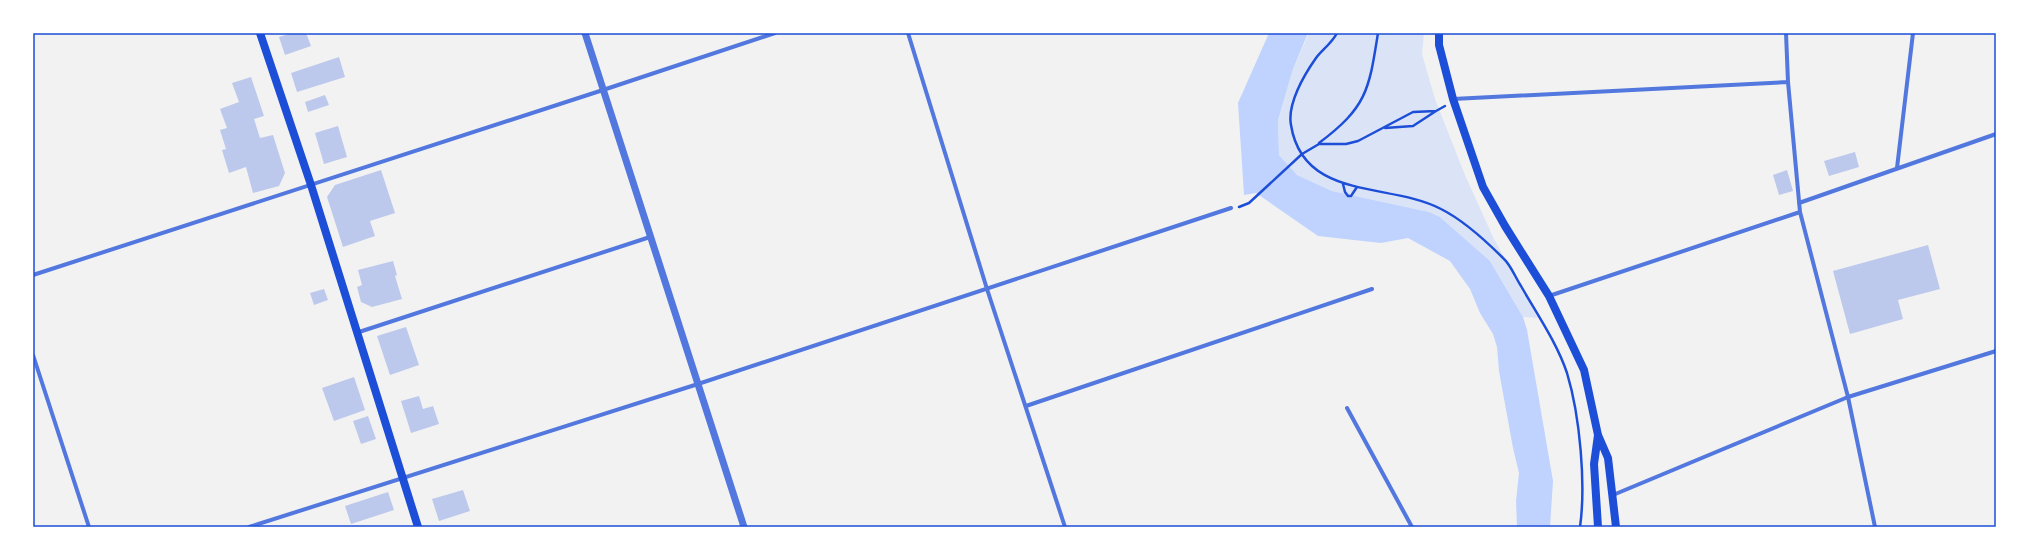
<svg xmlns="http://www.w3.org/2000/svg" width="2029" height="560" viewBox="0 0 2029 560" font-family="Overpass,sans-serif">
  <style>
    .green { fill: #dbe4f7 }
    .water { fill: #bfd3fe }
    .building { fill: #bdc9ec }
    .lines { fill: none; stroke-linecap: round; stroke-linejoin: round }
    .path { stroke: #1d4ed8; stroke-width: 2.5 }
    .minor { stroke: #5277de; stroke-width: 4 }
    .tertiary { stroke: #5277de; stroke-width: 7 }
    .secondary { stroke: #1d4ed8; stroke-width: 8 }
    .neatline { fill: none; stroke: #1d4ed8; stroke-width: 1.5 }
  </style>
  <rect width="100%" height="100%" fill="#f2f2f2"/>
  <path class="green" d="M 1309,33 L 1424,33 L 1422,54 L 1435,99 L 1465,175 L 1493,237 L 1538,318 L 1523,317 L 1490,261 L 1440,217 L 1429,212 L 1332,191 L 1297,175 L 1279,155 L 1278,120 L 1293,69 Z"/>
  <path class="water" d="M 1269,33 L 1308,33 L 1293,69 L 1278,120 L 1279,155 L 1297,175 L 1332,191 L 1429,212 L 1440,217 L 1490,261 L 1523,317 L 1527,330 L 1553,481 L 1550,527 L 1517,527 L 1516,501 L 1519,473 L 1513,448 L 1499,371 L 1497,347 L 1493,334 L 1480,313 L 1470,289 L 1450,261 L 1408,238 L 1381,243 L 1318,236 L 1256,193 L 1244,195 L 1238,103 Z"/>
  <path class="building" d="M 292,33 L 306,33 L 311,46 L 285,55 L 279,37 Z
    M 339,57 L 345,77 L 297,92 L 291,73 Z
    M 251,77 L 264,116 L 254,119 L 260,138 L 273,135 L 285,173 L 279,186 L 253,193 L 246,167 L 229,173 L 222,150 L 226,149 L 220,130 L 227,128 L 220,109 L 239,102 L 232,83 Z
    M 325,95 L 329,105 L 308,112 L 305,102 Z
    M 338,126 L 347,157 L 324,164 L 315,133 Z
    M 1855,152 L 1859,167 L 1829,176 L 1824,161 Z
    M 381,170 L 395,213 L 370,221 L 375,236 L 343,247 L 327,197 L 335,185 Z
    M 1787,170 L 1793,191 L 1779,195 L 1773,175 Z
    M 1928,245 L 1940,289 L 1898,300 L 1903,319 L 1850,334 L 1833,271 Z
    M 393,261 L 397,275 L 395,276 L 402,299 L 372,307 L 361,302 L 357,287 L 362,285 L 358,270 Z
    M 324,289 L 328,300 L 314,305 L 310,293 Z
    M 406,327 L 419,365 L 390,375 L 377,336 Z
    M 354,377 L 365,410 L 334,421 L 322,388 Z
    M 419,396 L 423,409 L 433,406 L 439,424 L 411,433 L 401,401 Z
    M 368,416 L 376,439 L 361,444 L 353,421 Z
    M 463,490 L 470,511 L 439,521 L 432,499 Z
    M 388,492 L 394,510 L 351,524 L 345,506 Z"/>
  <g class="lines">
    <path class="path" d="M 1337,33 C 1332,43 1322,50 1316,58 C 1304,75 1287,104 1291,125 C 1303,201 1390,182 1441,209 C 1461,219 1487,242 1503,258 C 1511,265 1515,277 1521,286 C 1537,314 1557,343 1567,373 C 1580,416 1586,484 1580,527
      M 1385,128 L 1413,126 L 1436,111
      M 1319,143 C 1367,107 1369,90 1378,33
      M 1343,184 L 1345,192 L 1348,196 L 1351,196 L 1357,187
      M 1239,207 L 1249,203 L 1302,154 L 1319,144 L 1346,144 L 1358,141 L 1413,112 L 1436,111 L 1445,106"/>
    <path class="minor" d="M 908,33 L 987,289 L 1065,527
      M 1786,33 L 1788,82 L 1800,212 L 1848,397 L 1875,527
      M 1453,99 L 1788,82
      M 1897,168 L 1913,33
      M 1799,203 L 1996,134
      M 33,275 L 603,90 L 775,33
      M 1549,296 L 1800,212
      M 356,333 L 650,237
      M 33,355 L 89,527
      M 1026,406 L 1372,289
      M 1347,408 L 1412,527
      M 1613,495 L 1848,397 L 1996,351
      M 249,527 L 698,384 L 1231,208"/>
    <path class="tertiary" d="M 585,33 L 744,527"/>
    <path class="secondary" d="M 260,33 L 311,185 L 418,527
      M 1439,33 L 1439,45 L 1453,99 L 1483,187 L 1505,226 L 1549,296 L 1584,370 L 1598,435 L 1608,458 L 1616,527
      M 1598,527 L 1594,464 L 1598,435"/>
  </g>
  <rect width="2029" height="560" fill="none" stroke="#ffffff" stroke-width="68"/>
  <rect x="34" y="34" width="1961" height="492" class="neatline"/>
</svg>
